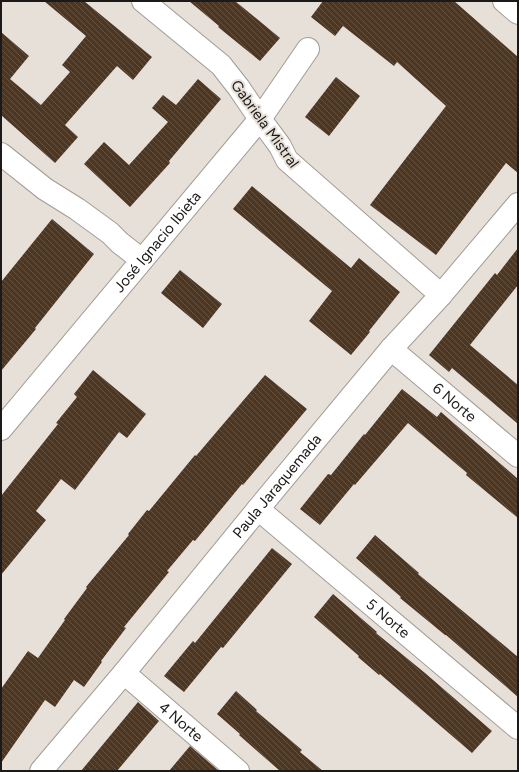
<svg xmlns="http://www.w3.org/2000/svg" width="519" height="772" viewBox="0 0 519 772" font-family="Figtree,sans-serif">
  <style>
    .building { fill: url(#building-back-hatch) }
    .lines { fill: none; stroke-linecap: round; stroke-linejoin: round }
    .minor-casing { stroke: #a39c96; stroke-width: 24 }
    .tertiary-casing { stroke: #a39c96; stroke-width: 24 }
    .minor { stroke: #fff; stroke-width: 22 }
    .tertiary { stroke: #fff; stroke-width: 22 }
    .labels { text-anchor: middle; stroke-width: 4; stroke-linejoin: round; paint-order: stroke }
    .street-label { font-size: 15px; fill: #1c1a18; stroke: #e7e0d9 }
  </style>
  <defs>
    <pattern id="building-back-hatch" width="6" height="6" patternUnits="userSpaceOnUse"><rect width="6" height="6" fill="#4d3723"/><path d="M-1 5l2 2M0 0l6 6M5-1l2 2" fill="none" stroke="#635141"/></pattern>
  </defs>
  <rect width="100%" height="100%" fill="#e7e0d9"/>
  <path class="building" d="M 44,1 L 84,1 L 152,57 L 133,80 L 117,66 L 65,125 L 78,137 L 55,163 L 1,115 L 1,32 L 29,56 L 10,79 L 41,105 L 70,72 L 62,65 L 86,36 Z
    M 189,1 L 235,1 L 280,38 L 260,61 L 218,27 L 219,26 Z
    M 323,1 L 454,1 L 518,57 L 518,173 L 506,163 L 436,255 L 370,205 L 446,106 L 397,62 L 394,66 L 343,26 L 335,36 L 311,17 Z
    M 336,77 L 360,96 L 329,136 L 305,117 Z
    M 198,79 L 221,99 L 169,161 L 170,163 L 130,207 L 84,164 L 104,142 L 129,165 L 168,122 L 152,108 L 163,95 L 176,105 Z
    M 252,186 L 351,268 L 359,258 L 400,292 L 369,331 L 370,332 L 351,355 L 309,321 L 332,291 L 233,209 Z
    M 52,219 L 94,254 L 35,328 L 36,329 L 1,371 L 1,282 Z
    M 518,248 L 518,285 L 470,345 L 518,385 L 518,424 L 452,368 L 449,372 L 429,355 L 495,273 L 497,275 Z
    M 180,270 L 222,304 L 203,328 L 161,293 Z
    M 93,370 L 146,414 L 127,438 L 119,432 L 75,490 L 61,479 L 36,511 L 46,520 L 1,575 L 1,496 L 58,424 L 56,423 L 77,397 L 74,394 Z
    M 265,375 L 307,409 L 243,485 L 242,484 L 195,541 L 193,540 L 167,571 L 169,572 L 124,627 L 126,628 L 101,661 L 102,662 L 84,687 L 74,680 L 55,707 L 45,700 L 1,763 L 1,689 L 28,651 L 38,658 L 65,620 L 64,619 L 87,588 L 86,587 L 129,535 L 128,534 L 147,510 L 149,511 L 195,455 L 196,456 Z
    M 402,389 L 437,417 L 441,412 L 518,479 L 518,518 L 466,475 L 467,473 L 408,423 L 355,485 L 354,484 L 320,525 L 300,509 L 328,474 L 331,475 L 364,434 L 365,435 Z
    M 375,535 L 419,573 L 418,574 L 518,657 L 518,697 L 446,635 L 445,635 L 400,598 L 401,597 L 356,558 Z
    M 272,548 L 292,564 L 223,648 L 221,647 L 184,692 L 164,676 L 193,641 L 195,643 Z
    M 333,594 L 377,632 L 376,633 L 425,673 L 492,731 L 472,753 L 380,674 L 379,675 L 358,657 L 359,656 L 314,617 Z
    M 236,691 L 257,710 L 256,711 L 302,750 L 300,752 L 323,771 L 280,771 L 239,735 L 240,734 L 217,714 Z
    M 138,702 L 159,721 L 117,771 L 81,771 Z
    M 190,746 L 219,771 L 169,771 Z"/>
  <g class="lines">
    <g class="minor-casing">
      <g id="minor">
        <path d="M 143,1 L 221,65 L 239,88 L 260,119 L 280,146 L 287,160 L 441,295"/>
        <path d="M 504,1 L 518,13"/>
        <path d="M 1,154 L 45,189 L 77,209 L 110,233 L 120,243 L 142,260"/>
        <path id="s1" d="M 391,349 L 518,456"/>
        <path id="s2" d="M 1,429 L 260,119 L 308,49"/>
        <path id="s3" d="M 258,509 L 518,728"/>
        <path id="s4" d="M 124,673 L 238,771"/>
      </g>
    </g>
    <g class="tertiary-casing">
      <g id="tertiary">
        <path id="s5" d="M 41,771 L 124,673 L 258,509 L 391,349 L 441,295 L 518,204"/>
      </g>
    </g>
    <use href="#minor" class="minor"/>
    <use href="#tertiary" class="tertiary"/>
  </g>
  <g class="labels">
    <g class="street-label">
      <text transform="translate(265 124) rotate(54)" y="5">Gabriela Mistral</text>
      <text dy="5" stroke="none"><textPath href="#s2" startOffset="244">José Ignacio Ibieta</textPath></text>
      <text dy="5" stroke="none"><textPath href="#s1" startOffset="83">6 Norte</textPath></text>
      <text dy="5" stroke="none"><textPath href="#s5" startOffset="370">Paula Jaraquemada</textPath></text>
      <text dy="5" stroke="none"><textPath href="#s3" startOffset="170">5 Norte</textPath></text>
      <text dy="5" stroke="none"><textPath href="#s4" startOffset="75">4 Norte</textPath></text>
    </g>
  </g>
  <rect width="519" height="772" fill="none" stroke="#1c1a18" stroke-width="4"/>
</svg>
